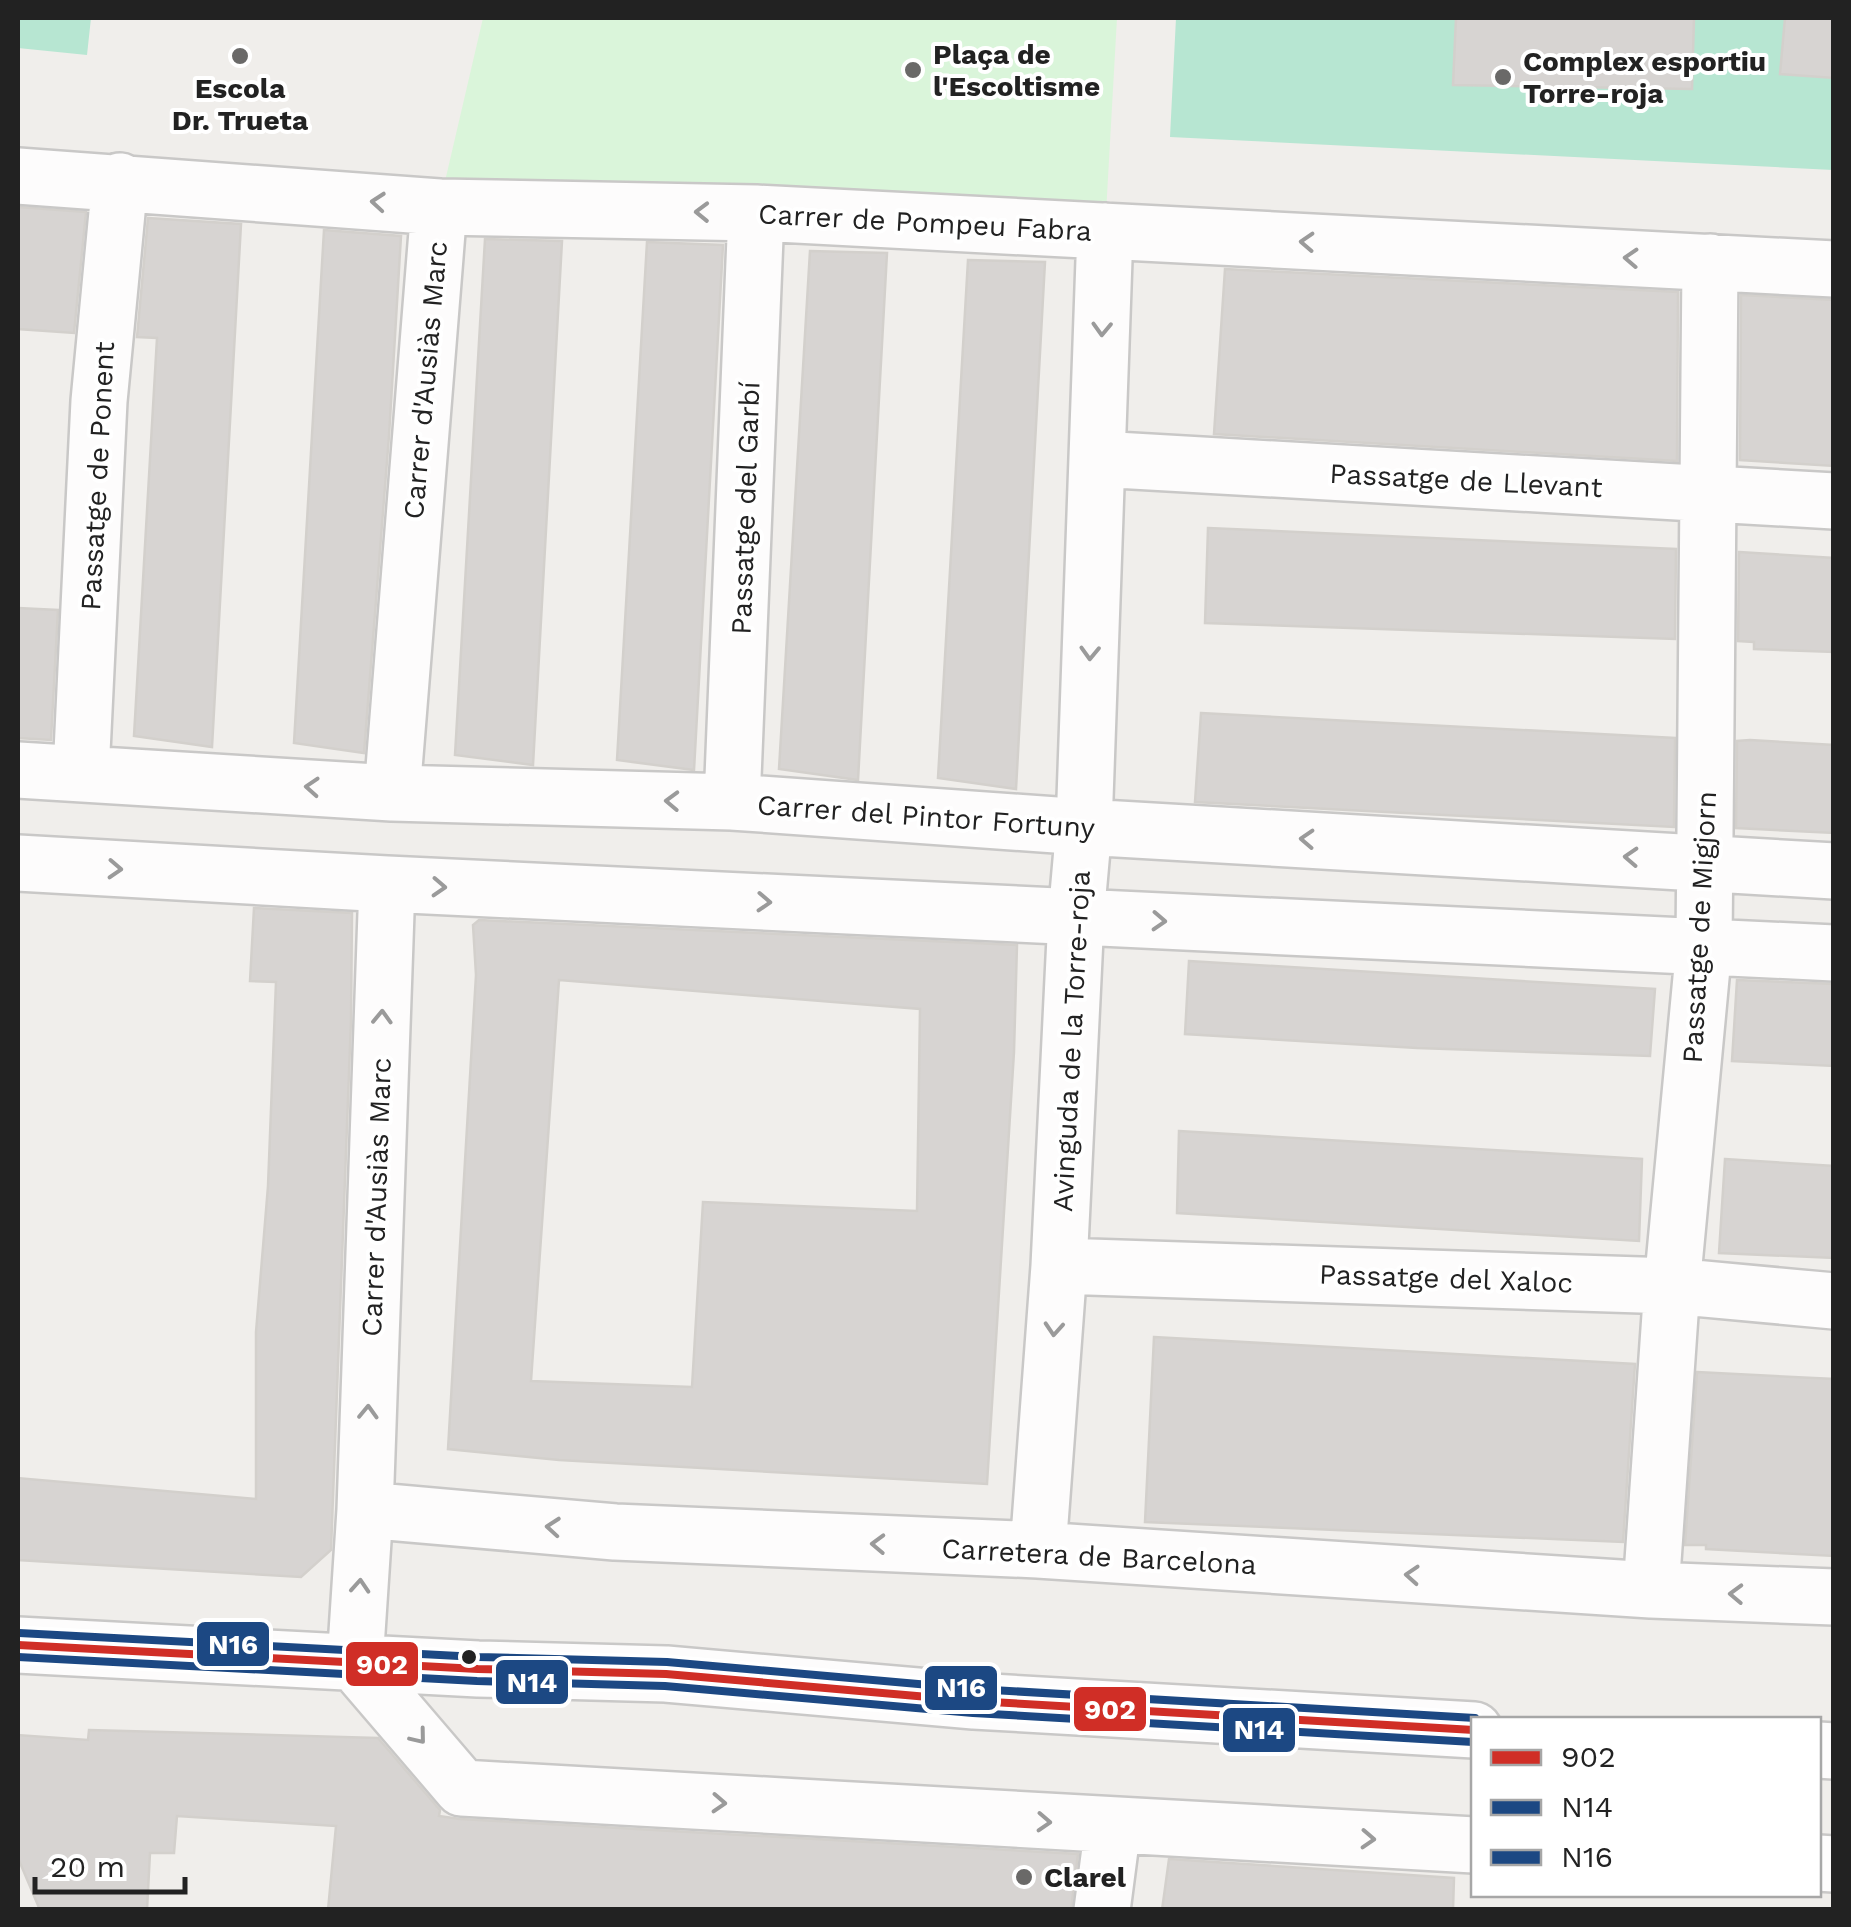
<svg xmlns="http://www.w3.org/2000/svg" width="1851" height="1927" viewBox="0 0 1851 1927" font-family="'Work Sans',sans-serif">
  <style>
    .park { fill: #daf5da }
    .pitch { fill: #b7e6d2 }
    .building { fill: #d7d4d2; stroke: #d3d0cc; stroke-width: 2.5; fill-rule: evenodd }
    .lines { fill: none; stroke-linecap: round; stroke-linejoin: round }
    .minor-casing { stroke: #c9c8c7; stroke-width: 60 }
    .minor { stroke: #fdfcfc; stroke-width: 55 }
    .bus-1-casing { stroke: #fff; stroke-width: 15 }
    .bus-2-casing { stroke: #fff; stroke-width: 15 }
    .bus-3-casing { stroke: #fff; stroke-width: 15 }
    .bus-1 { stroke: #d02e26; stroke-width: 8 }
    .bus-2 { stroke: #1c4883; stroke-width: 8 }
    .bus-3 { stroke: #1c4883; stroke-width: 8 }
    .oneway { stroke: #9a9a9a }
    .poi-dot { fill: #6a6968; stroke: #fff; stroke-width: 4 }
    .bus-dot { fill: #222; stroke: #fff; stroke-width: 4 }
    .labels { text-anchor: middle; stroke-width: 8; stroke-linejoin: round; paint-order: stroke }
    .poi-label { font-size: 28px; font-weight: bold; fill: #222; stroke: #fff; text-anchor: start }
    .street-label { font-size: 28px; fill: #222; stroke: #fff }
    .line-badge { stroke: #fff; stroke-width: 4 }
    .badge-label { font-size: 28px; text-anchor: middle; font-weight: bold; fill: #fff }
  </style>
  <rect width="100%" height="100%" fill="#f0eeeb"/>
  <path class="park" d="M 483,18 L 1117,18 L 1105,231 L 439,207 Z"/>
  <path class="pitch" d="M 18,18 L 91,18 L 87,55 L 18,48 Z
    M 1176,18 L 1833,18 L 1833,170 L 1170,137 Z"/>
  <path class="building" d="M 1456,18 L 1694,18 L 1692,89 L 1453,85 Z
    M 1785,18 L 1834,18 L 1834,78 L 1780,74 Z
    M 18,207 L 86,212 L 74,333 L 18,329 Z
    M 148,218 L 241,224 L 212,747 L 134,736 L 157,338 L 137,337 Z
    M 324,230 L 401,236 L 389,436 L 364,753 L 294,743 Z
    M 485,239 L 562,241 L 533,765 L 455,755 Z
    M 647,242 L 723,245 L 694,770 L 617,760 Z
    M 810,251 L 887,253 L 858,780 L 779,769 Z
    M 968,260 L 1045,262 L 1016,789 L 938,778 Z
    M 1225,269 L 1678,292 L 1677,461 L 1214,434 Z
    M 1741,295 L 1834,300 L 1834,466 L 1740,460 Z
    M 1208,528 L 1676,549 L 1675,639 L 1205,623 Z
    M 1739,552 L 1834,558 L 1834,652 L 1754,649 L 1754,642 L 1738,641 Z
    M 18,608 L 58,610 L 51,740 L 18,738 Z
    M 1201,713 L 1675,738 L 1674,827 L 1195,802 Z
    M 1750,740 L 1834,745 L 1834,833 L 1736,828 L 1737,741 Z
    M 254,908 L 352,913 L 351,1020 L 331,1550 L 301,1577 L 18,1560 L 18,1478 L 256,1499 L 256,1332 L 268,1186 L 276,982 L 250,981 Z
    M 479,920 L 1017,945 L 1014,1052 L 987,1484 L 559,1460 L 448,1449 L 476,975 L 473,925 ZM 559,980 L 920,1009 L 917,1211 L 703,1202 L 692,1387 L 531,1381 Z
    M 1189,961 L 1655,989 L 1650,1056 L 1417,1048 L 1185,1034 Z
    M 1737,980 L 1834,984 L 1834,1066 L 1732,1061 Z
    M 1179,1131 L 1642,1159 L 1639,1241 L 1177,1213 Z
    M 1725,1159 L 1834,1166 L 1834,1258 L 1719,1253 Z
    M 1154,1337 L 1635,1364 L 1623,1542 L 1145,1522 Z
    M 1697,1372 L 1834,1379 L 1834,1556 L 1706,1549 L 1706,1545 L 1685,1545 Z
    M 89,1730 L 378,1738 L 440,1810 L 439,1816 L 460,1819 L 1078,1854 L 1071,1910 L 328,1910 L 336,1826 L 177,1816 L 174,1853 L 150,1853 L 147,1910 L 40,1910 L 18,1858 L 18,1735 L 88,1740 Z
    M 1169,1859 L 1454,1878 L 1453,1910 L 1162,1910 Z"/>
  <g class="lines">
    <g class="minor-casing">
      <path id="minor" d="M 18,176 L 439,207 L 756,213 L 1834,269
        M 1098,459 L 1834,501
        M 18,770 L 392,793 L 732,802 L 1084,827 L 1834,871
        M 84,772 L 82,752 L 99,401 L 120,181
        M 392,793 L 439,207
        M 732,802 L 756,213
        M 18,863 L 387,884 L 1834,953
        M 1059,1266 L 1672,1286 L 1834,1301
        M 365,1510 L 615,1532 L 1038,1550 L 1651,1590 L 1834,1597
        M 1038,1550 L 1059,1266 L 1076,917 L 1084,827 L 1105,231
        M 1651,1590 L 1672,1286 L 1704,946 L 1710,262
        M 18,1645 L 478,1669 L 666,1674 L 974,1701 L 1474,1730
        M 355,1663 L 462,1788 L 1474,1845
        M 355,1663 L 365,1510 L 387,884
        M 1818,1750 L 1834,1751
        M 1818,1863 L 1834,1864
        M 1102,1910 L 1113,1826"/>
    </g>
    <use href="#minor" class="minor"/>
    <g class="bus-1-casing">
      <path id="bus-1" d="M 18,1645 L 478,1669 L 666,1674 L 974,1701 L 1474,1730"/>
    </g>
    <g class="bus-2-casing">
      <path id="bus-2" d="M 18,1657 L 477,1681 L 665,1686 L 973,1713 L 1473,1742"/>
    </g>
    <g class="bus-3-casing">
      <path id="bus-3" d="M 19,1633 L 478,1657 L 667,1662 L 975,1689 L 1475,1718"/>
    </g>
    <use href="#bus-1" class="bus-1"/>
    <use href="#bus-2" class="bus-2"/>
    <use href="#bus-3" class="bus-3"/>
  </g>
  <defs><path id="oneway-chevron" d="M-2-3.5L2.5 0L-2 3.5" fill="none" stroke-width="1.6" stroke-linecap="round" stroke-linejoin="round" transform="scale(2.5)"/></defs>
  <g class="oneway">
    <use href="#oneway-chevron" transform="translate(378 202) rotate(-175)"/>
    <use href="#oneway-chevron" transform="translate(702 212) rotate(-179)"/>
    <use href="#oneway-chevron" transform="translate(1307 242) rotate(-177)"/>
    <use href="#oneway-chevron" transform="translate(1631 258) rotate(-177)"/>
    <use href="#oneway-chevron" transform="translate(1102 329) rotate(92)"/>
    <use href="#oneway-chevron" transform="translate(1090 653) rotate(92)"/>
    <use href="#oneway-chevron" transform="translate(312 787) rotate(-176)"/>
    <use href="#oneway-chevron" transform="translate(672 801) rotate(-178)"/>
    <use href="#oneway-chevron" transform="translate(1307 839) rotate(-177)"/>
    <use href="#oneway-chevron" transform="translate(1631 857) rotate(-177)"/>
    <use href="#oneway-chevron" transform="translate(115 869) rotate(3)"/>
    <use href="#oneway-chevron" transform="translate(439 887) rotate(3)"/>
    <use href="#oneway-chevron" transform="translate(764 902) rotate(3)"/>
    <use href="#oneway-chevron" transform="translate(1159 921) rotate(3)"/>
    <use href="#oneway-chevron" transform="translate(382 1017) rotate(-88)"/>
    <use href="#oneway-chevron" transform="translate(1054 1329) rotate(94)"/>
    <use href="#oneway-chevron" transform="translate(368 1412) rotate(-88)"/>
    <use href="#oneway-chevron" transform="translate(553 1527) rotate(-175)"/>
    <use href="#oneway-chevron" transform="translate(878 1544) rotate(-178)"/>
    <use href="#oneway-chevron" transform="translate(1412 1575) rotate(-176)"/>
    <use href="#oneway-chevron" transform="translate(360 1586) rotate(-86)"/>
    <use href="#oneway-chevron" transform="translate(1736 1594) rotate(-178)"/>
    <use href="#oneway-chevron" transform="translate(419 1737) rotate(51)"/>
    <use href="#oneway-chevron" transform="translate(719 1803) rotate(3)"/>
    <use href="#oneway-chevron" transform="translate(1044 1822) rotate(3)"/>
    <use href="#oneway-chevron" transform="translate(1368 1839) rotate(3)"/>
  </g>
  <g class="poi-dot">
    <circle cx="240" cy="56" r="10"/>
    <circle cx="913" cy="70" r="10"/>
    <circle cx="1503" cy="77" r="10"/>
    <circle cx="1024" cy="1877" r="10"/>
  </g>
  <circle class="bus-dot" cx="469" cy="1657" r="9"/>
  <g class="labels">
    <g class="poi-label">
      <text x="933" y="64">Plaça de<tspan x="933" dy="32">l'Escoltisme</tspan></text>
      <text x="1523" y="71">Complex esportiu<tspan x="1523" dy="32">Torre-roja</tspan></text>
      <text x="240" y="98" text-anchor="middle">Escola<tspan x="240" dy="32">Dr. Trueta</tspan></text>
      <text x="1044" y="1887">Clarel</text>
    </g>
    <g class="street-label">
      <text transform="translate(925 222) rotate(3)" y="10">Carrer de Pompeu Fabra</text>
      <text transform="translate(425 380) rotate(-85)" y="10">Carrer d'Ausiàs Marc</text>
      <text transform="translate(97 476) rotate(-87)" y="10">Passatge de Ponent</text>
      <text transform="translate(1466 480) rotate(3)" y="10">Passatge de Llevant</text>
      <text transform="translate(745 508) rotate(-88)" y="10">Passatge del Garbí</text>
      <text transform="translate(926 816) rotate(4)" y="10">Carrer del Pintor Fortuny</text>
      <text transform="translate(1699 927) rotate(-87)" y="10">Passatge de Migjorn</text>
      <text transform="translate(1071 1041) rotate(-87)" y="10">Avinguda de la Torre-roja</text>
      <text transform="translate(376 1197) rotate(-88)" y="10">Carrer d'Ausiàs Marc</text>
      <text transform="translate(1446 1278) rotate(2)" y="10">Passatge del Xaloc</text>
      <text transform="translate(1099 1556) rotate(3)" y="10">Carretera de Barcelona</text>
    </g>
  </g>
  <g class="line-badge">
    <rect x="195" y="1620" width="76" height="48" rx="10" fill="#1c4883"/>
    <rect x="344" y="1640" width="76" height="48" rx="10" fill="#d02e26"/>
    <rect x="494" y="1658" width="76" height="48" rx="10" fill="#1c4883"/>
    <rect x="923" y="1664" width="76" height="48" rx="10" fill="#1c4883"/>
    <rect x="1072" y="1685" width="76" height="48" rx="10" fill="#d02e26"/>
    <rect x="1221" y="1706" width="76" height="48" rx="10" fill="#1c4883"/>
  </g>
  <g class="badge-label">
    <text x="233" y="1654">N16</text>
    <text x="382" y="1674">902</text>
    <text x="532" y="1692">N14</text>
    <text x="961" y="1697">N16</text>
    <text x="1110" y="1719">902</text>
    <text x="1259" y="1739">N14</text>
  </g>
  <rect width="1851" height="1927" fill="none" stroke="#222222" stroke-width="40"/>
  <rect x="1471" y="1717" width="350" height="180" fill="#ffffff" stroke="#a7a7a7" stroke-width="2.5"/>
  <rect x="1491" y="1750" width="50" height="15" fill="#d02e26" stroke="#a7a7a7" stroke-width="2.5"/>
  <text x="1561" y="1767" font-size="30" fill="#222222">902</text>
  <rect x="1491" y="1800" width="50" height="15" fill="#1c4883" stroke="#a7a7a7" stroke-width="2.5"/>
  <text x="1561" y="1817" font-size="30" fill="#222222">N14</text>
  <rect x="1491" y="1850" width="50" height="15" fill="#1c4883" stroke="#a7a7a7" stroke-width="2.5"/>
  <text x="1561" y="1867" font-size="30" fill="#222222">N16</text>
  <path d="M35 1877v15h150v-15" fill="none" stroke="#222222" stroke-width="5"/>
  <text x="50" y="1877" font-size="30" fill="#222222" stroke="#ffffff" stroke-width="8" paint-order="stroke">20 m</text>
</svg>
